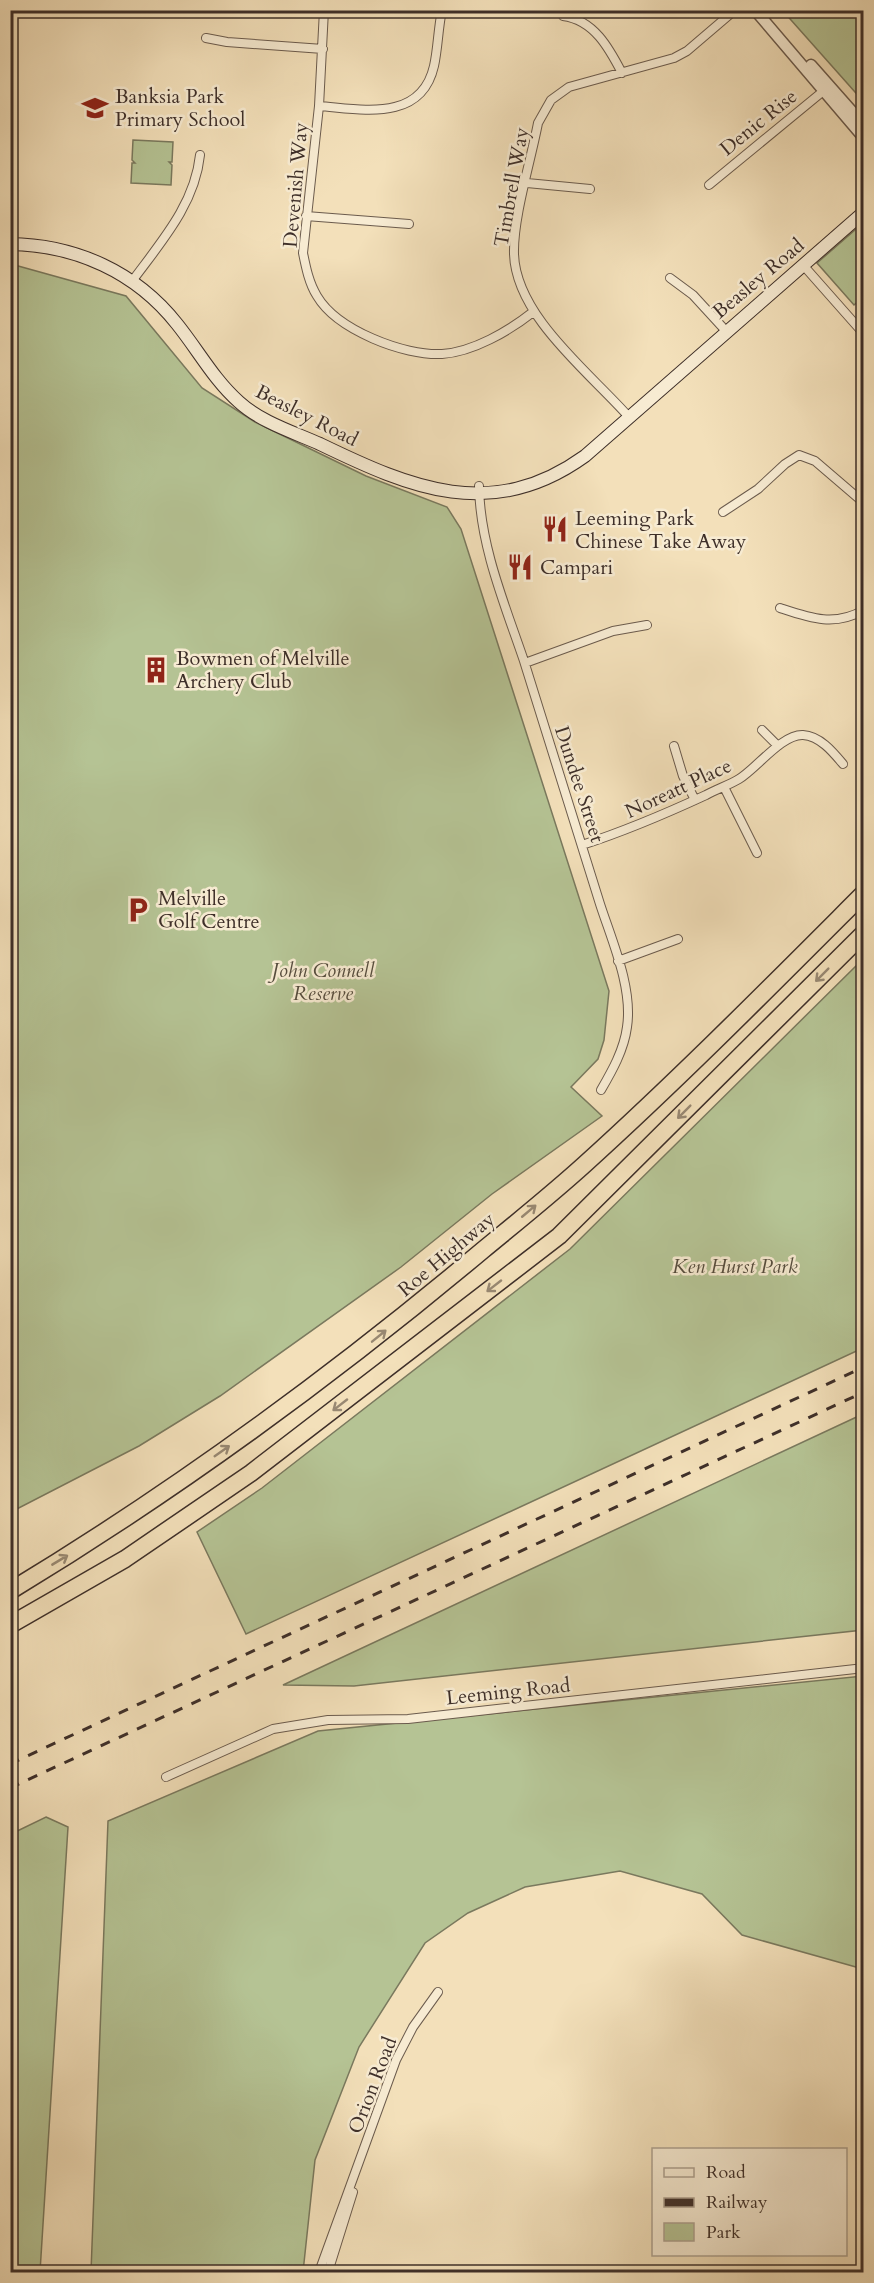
<svg xmlns="http://www.w3.org/2000/svg" width="874" height="2283" viewBox="0 0 874 2283" font-family="Cardo,serif">
  <style>
    .green { fill: #b5c394; stroke: #7a795e; stroke-width: 1.5 }
    .lines { fill: none; stroke-linecap: round; stroke-linejoin: round }
    .minor-casing { stroke: #6b5b4d; stroke-width: 10 }
    .tertiary-casing { stroke: #6b5b4d; stroke-width: 13 }
    .secondary-casing { stroke: #3e2f29; stroke-width: 14 }
    .motorway-casing { stroke: #3e2f29; stroke-width: 19 }
    .minor { stroke: #f7ebd2; stroke-width: 8 }
    .tertiary { stroke: #f7ebd2; stroke-width: 10 }
    .secondary { stroke: #f7ebd2; stroke-width: 12 }
    .motorway { stroke: #f3e0ba; stroke-width: 16 }
    .rail { stroke: #3e2f29; stroke-width: 3; stroke-dasharray: 10 10; stroke-linecap: butt }
    .oneway { stroke: #988872 }
    .labels { text-anchor: middle; stroke-width: 5; stroke-linejoin: round; paint-order: stroke }
    .poi-label { font-size: 20px; fill: #3e2f29; stroke: #f7ebd2; text-anchor: start }
    .street-label { font-size: 20px; fill: #3e2f29; stroke: #f7ebd2 }
    .park-label { font-size: 20px; font-style: italic; fill: #564d3e; stroke: #f7ebd2 }
  </style>
  <rect width="100%" height="100%" fill="#f3e0ba"/>
  <filter id="stains"><feTurbulence type="fractalNoise" baseFrequency=".00333" numOctaves="4"/><feColorMatrix values="0 0 0 0 .2 0 0 0 0 .09 0 0 0 0 .02 0 0 0 .5 -.17"/></filter>
  <radialGradient id="worn" r=".72"><stop offset=".6" stop-color="#630" stop-opacity="0"/><stop offset="1" stop-color="#630" stop-opacity=".3"/></radialGradient>
  <path class="green" d="M 783,11 L 863,11 L 863,101 Z
    M 133,140 L 173,142 L 172,162 L 169,162 L 172,165 L 171,185 L 131,183 L 132,163 L 135,163 L 132,160 Z
    M 863,223 L 863,297 L 854,305 L 817,263 Z
    M 11,264 L 126,296 L 202,388 L 255,422 L 366,476 L 447,507 L 461,529 L 609,991 L 604,1040 L 598,1059 L 571,1087 L 602,1116 L 492,1194 L 401,1267 L 220,1396 L 139,1446 L 11,1512 Z
    M 863,959 L 863,1348 L 246,1634 L 197,1532 L 262,1488 L 570,1249 Z
    M 863,1414 L 863,1630 L 354,1686 L 283,1685 Z
    M 863,1676 L 863,1969 L 742,1935 L 702,1894 L 620,1871 L 525,1887 L 468,1913 L 425,1943 L 359,2047 L 315,2160 L 303,2272 L 91,2272 L 108,1821 L 318,1731 Z
    M 46,1817 L 68,1827 L 40,2272 L 11,2272 L 11,1834 Z"/>
  <g class="lines">
    <g class="minor-casing">
      <path id="minor" d="M 324,10 L 319,106 L 303,253 C 306,268 309,283 317,296 C 337,330 404,356 442,354 C 473,352 509,331 533,312
        M 563,16 C 594,20 609,48 622,73
        M 206,38 L 227,42 L 323,49
        M 319,106 C 361,109 421,123 434,66 C 438,48 438,29 442,10
        M 527,183 L 590,189
        M 709,185 L 827,88
        M 306,216 L 409,224
        M 803,265 L 864,334
        M 670,278 L 693,295 L 726,331
        M 133,280 C 161,242 195,204 200,155
        M 628,416 C 589,372 516,316 514,254 C 513,218 531,160 538,123 L 551,100 L 569,87 L 674,58 L 687,51 L 735,10
        M 479,486 C 480,546 505,605 524,661 C 550,742 575,823 600,904 C 612,941 633,988 627,1027 C 624,1050 612,1071 601,1090
        M 723,512 L 758,489 L 785,464 L 799,455 L 815,461 L 864,503
        M 780,608 C 810,618 834,627 864,610
        M 525,663 L 613,631 L 647,625
        M 762,730 L 778,746
        M 674,746 L 683,776 L 695,800
        M 724,787 L 757,853
        M 582,845 C 625,831 665,814 706,795 C 717,789 729,785 739,779 C 757,768 782,734 803,735 C 820,736 833,752 843,764
        M 618,961 L 678,939
        M 166,1777 L 273,1729 L 328,1720 L 408,1719 L 864,1668
        M 319,2272 L 396,2060 L 413,2027 L 438,1992
        M 328,2272 L 353,2192"/>
    </g>
    <g class="tertiary-casing">
      <path id="tertiary" d="M 755,10 L 864,138
        M 811,65 L 864,125"/>
    </g>
    <g class="secondary-casing">
      <path id="secondary" d="M 10,244 C 76,245 136,272 177,324 C 198,350 214,380 239,402 C 261,422 293,432 320,444 C 411,488 492,523 585,456 L 864,212"/>
    </g>
    <g class="motorway-casing">
      <path id="motorway" d="M 10,1591 C 177,1490 334,1375 483,1250 C 517,1222 552,1194 585,1164 C 681,1077 772,985 864,893
        M 10,1625 L 125,1559 L 251,1473 L 559,1236 L 864,933"/>
    </g>
    <use href="#minor" class="minor"/>
    <use href="#tertiary" class="tertiary"/>
    <use href="#secondary" class="secondary"/>
    <use href="#motorway" class="motorway"/>
    <path class="rail" d="M 10,1764 L 864,1367
      M 10,1788 L 864,1392"/>
  </g>
  <defs><path id="oneway-shaft" d="M-6 0H5M1.5-3L5.5 0L1.5 3" fill="none" stroke-width="1.6" stroke-linecap="round" stroke-linejoin="round" transform="scale(1.5)"/></defs>
  <g class="oneway">
    <use href="#oneway-shaft" transform="translate(822 975) rotate(135)"/>
    <use href="#oneway-shaft" transform="translate(684 1112) rotate(135)"/>
    <use href="#oneway-shaft" transform="translate(529 1211) rotate(-40)"/>
    <use href="#oneway-shaft" transform="translate(494 1286) rotate(142)"/>
    <use href="#oneway-shaft" transform="translate(379 1336) rotate(-39)"/>
    <use href="#oneway-shaft" transform="translate(340 1405) rotate(142)"/>
    <use href="#oneway-shaft" transform="translate(222 1451) rotate(-35)"/>
    <use href="#oneway-shaft" transform="translate(60 1560) rotate(-31)"/>
  </g>
  <defs>
    <g id="school-bare" transform="scale(2.07)"><path d="M0-5L7-2L0 1L-7-2ZM-4 1L0 2.5L4 1V4Q0 6-4 4Z" fill="#8f2418" stroke="#f7ebd2" stroke-width="2.5" paint-order="stroke"/></g>
    <g id="restaurant-bare" transform="scale(2.07)"><path d="M-5-6h1v4h1v-4h1v4h1v-4h1v5L-1.5 .5V6h-2V.5L-5-1ZM5-6V6H3V1.5H1.5Q1.5-4 5-6Z" fill="#8f2418" stroke="#f7ebd2" stroke-width="2.5" paint-order="stroke"/></g>
    <g id="building-bare" transform="scale(2.07)"><path d="M-4-6H4V6H1V3H-1V6H-4ZM-2.5-4.3h1.7v1.8h-1.7ZM.8-4.3h1.7v1.8H.8ZM-2.5-1h1.7V.8h-1.7ZM.8-1h1.7V.8H.8Z" fill="#8f2418" stroke="#f7ebd2" stroke-width="2.5" paint-order="stroke"/></g>
    <g id="parking-bare" transform="scale(2.07)"><path d="M-3.5-5.5H1a3.5 3.5 0 0 1 0 7H-1V5.5H-3.5ZM-1-3.4V-.6H.8a1.4 1.4 0 0 0 0-2.8Z" fill="#8f2418" stroke="#f7ebd2" stroke-width="2.5" paint-order="stroke"/></g>
  </defs>
  <g fill-rule="evenodd">
    <use href="#school-bare" x="95" y="108"/>
    <use href="#restaurant-bare" x="555" y="529"/>
    <use href="#restaurant-bare" x="520" y="567"/>
    <use href="#building-bare" x="156" y="670"/>
    <use href="#parking-bare" x="138" y="910"/>
  </g>
  <g class="labels">
    <g class="poi-label">
      <text x="115" y="103">Banksia Park<tspan x="115" dy="23">Primary School</tspan></text>
      <text x="575" y="525">Leeming Park<tspan x="575" dy="23">Chinese Take Away</tspan></text>
      <text x="540" y="574">Campari</text>
      <text x="176" y="665">Bowmen of Melville<tspan x="176" dy="23">Archery Club</tspan></text>
      <text x="158" y="905">Melville<tspan x="158" dy="23">Golf Centre</tspan></text>
    </g>
    <g class="street-label">
      <text transform="translate(758 122) rotate(-39)" y="7">Denic Rise</text>
      <text transform="translate(295 185) rotate(-85)" y="7">Devenish Way</text>
      <text transform="translate(511 187) rotate(-80)" y="7">Timbrell Way</text>
      <text transform="translate(758 278) rotate(-40)" y="7">Beasley Road</text>
      <text transform="translate(307 415) rotate(27)" y="7">Beasley Road</text>
      <text transform="translate(580 784) rotate(72)" y="7">Dundee Street</text>
      <text transform="translate(678 788) rotate(-25)" y="7">Noreatt Place</text>
      <text transform="translate(446 1254) rotate(-40)" y="7">Roe Highway</text>
      <text transform="translate(508 1691) rotate(-6)" y="7">Leeming Road</text>
      <text transform="translate(372 2085) rotate(-69)" y="7">Orion Road</text>
    </g>
    <g class="park-label">
      <text x="323" y="977">John Connell<tspan x="323" dy="23">Reserve</tspan></text>
      <text x="735" y="1273">Ken Hurst Park</text>
    </g>
  </g>
  <rect width="874" height="2283" fill="none" stroke="#f3e0ba" stroke-width="36"/>
  <rect x="12" y="12" width="850" height="2259" fill="none" stroke="#3e2f29" stroke-width="3"/>
  <rect x="18" y="18" width="838" height="2247" fill="none" stroke="#3e2f29" stroke-width="1.5"/>
  <rect x="652" y="2148" width="195" height="108" fill="#f7ebd2" stroke="#ada08e" stroke-width="1.5"/>
  <rect x="664" y="2168" width="30" height="9" fill="#f7ebd2" stroke="#ada08e" stroke-width="1.5"/>
  <text x="706" y="2178" font-size="18" fill="#3e2f29">Road</text>
  <rect x="664" y="2198" width="30" height="9" fill="#3e2f29" stroke="#ada08e" stroke-width="1.5"/>
  <text x="706" y="2208" font-size="18" fill="#3e2f29">Railway</text>
  <rect x="664" y="2223" width="30" height="18" fill="#b5c394" stroke="#ada08e" stroke-width="1.5"/>
  <text x="706" y="2238" font-size="18" fill="#3e2f29">Park</text>
  <rect width="100%" height="100%" filter="url(#stains)"/>
  <rect width="100%" height="100%" fill="url(#worn)"/>
</svg>
